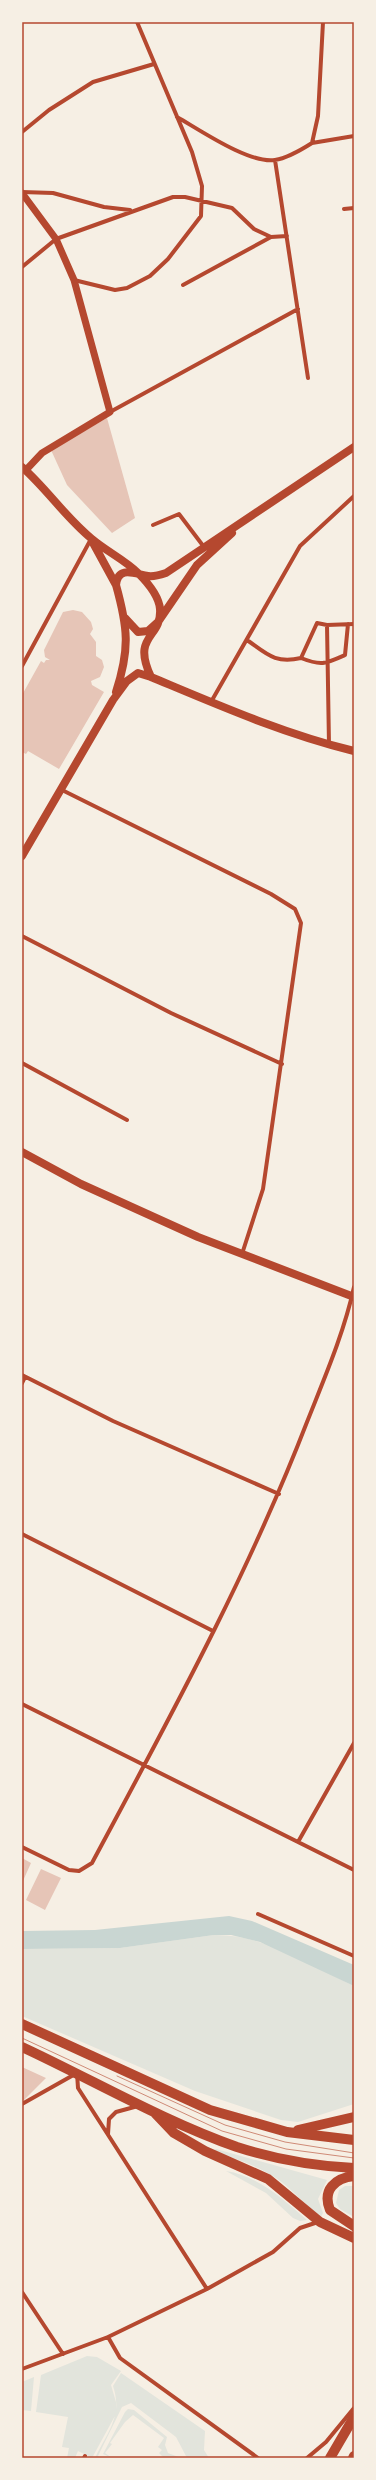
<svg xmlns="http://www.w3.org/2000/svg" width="376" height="2480" viewBox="0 0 376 2480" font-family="'PT Sans Narrow',sans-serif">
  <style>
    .green { fill: #e2e4dc }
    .water { fill: #c9d6d2 }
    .building { fill: #e6c5b7 }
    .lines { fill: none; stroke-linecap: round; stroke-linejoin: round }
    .minor { stroke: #b5482f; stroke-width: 4 }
    .tertiary { stroke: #b5482f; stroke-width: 7 }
    .secondary { stroke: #b5482f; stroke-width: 8 }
    .primary { stroke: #b5482f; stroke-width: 10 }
    .trunk { stroke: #b5482f; stroke-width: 10 }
    .tram { stroke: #cf8b77; stroke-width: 1 }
    .neatline { fill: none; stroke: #b5482f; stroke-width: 1.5 }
  </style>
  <rect width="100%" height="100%" fill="#f6efe4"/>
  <path class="green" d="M 214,1935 C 264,1934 310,1965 354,1986 L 354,2104 L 298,2122 L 281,2120 L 195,2091 L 22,2016 L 22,1949 L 120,1948 Z
    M 216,2149 L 327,2180 L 318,2199 L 323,2213 L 321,2217 C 305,2205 292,2189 276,2178 C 257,2165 234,2159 213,2150 Z
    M 226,2171 C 258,2176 283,2199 307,2220 L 300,2221 L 293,2218 L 266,2193 Z
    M 345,2186 L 354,2186 L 354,2217 L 340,2209 L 336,2203 L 339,2190 Z
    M 87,2356 L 97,2357 L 121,2371 L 111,2385 L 116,2402 L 116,2414 L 92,2458 L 78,2451 L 75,2458 L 67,2458 L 69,2448 L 62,2447 L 68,2417 L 36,2412 L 41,2375 Z
    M 121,2373 L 205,2431 L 204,2450 L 209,2458 L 187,2458 L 176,2437 L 131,2403 L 122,2407 L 98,2456 L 100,2458 L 95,2458 C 108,2431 123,2416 113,2386 Z
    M 34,2377 L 31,2411 L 22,2410 L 22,2382 Z
    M 128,2409 L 134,2410 L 167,2437 L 165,2445 L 168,2453 L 181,2458 L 164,2458 L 159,2453 L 162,2450 L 158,2447 L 164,2438 L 133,2415 L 125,2422 L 110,2443 L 112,2444 L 105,2453 L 112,2458 L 103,2454 L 125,2412 Z"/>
  <path class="water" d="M 229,1916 L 252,1921 L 354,1965 L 354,1986 L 260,1942 L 231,1935 L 214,1935 L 120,1948 L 22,1949 L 22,1931 L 95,1930 Z"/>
  <path class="building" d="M 107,418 L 135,518 L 112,533 L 67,485 L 51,450 Z
    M 73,610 L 82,612 L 91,622 L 93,629 L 90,634 L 96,642 L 96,656 L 102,660 L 104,667 L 100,677 L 91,681 L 92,685 L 104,692 L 59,769 L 28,751 L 26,754 L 22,752 L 22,695 L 41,661 L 44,663 L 46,660 L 50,660 L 45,657 L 44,650 L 63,612 Z
    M 22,1858 L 31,1863 L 22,1883 Z
    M 41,1869 L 61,1878 L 45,1910 L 26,1900 Z
    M 22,2067 L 46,2078 L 24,2100 L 22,2099 Z"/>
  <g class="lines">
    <path class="minor" d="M 177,117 C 200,130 249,164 275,160 C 288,158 301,150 312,143 L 318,116 L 323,22
      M 22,132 L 49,110 L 93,82 L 154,64
      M 312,143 L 354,136
      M 275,160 L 308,378
      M 22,192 L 53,193 L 104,207 L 130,210
      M 344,209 L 354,208
      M 22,267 L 56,239 L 173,197 L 185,197 L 232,208 L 254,229 L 271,237 L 287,236
      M 74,280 L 115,290 L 127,288 L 150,276 L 168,259 L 201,216 L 202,186 L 192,152 L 137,22
      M 183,285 L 271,237
      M 110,412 L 298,309
      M 153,525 L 179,514 L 204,547
      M 327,625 L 354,624
      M 247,640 C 267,654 275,664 301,658 L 317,623 L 327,625 L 329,745
      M 301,658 C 321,666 325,664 345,655 L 348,624
      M 22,666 L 91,539
      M 211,702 L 300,546 L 354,496
      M 62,790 L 271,894 L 295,909 L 301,923 L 263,1189 L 242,1254
      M 22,936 L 171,1013 L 282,1064
      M 22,1063 L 127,1120
      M 22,1375 L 113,1421 L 279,1494
      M 22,1383 L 25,1377
      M 22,1534 L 213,1631
      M 22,1704 L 354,1870
      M 298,1842 L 354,1743
      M 22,1847 L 69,1870 L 79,1871 L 92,1863 C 169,1719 248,1575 307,1422 C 324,1379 344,1333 354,1287
      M 258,1914 L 354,1956
      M 22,2104 L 77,2073 L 78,2088 L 207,2289 L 108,2337 L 22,2369
      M 108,2134 L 109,2119 L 116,2112 L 138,2106
      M 207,2289 L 273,2252 L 300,2228 L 318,2222
      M 22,2292 L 63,2354
      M 108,2337 L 120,2358 L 258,2458
      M 84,2458 L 85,2456
      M 307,2458 L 326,2442 L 354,2408"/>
    <path class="tertiary" d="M 22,193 L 56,239 L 74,280 L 110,412 L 42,453 L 26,470"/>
    <path class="secondary" d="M 22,467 C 47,489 66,518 92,539 C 106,551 125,560 138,573 C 147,582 159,596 160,609 C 162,639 131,634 151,677
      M 92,541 L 116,585
      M 125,618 L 138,632 L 148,631 L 158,622 L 197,565 L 232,533
      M 116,692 C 130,649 128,628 116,585 C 118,565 135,574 148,576 C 154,577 160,575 166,573 L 354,447
      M 22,856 L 113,700 L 127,681 L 138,673 L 151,677 C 218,705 284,734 354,751
      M 22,1152 L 81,1184 L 198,1237 L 354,1297"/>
    <path class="primary" d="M 22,2024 L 210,2110 L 287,2132 L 354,2140
      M 22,2047 C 93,2080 163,2121 237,2147 C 274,2159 315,2166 354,2168
      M 155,2113 L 174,2133 L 205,2151 L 268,2179 L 320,2222 L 354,2238
      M 298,2130 L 354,2117
      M 354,2176 C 335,2178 322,2190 330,2210 L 354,2226
      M 330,2458 L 354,2417"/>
    <path class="trunk" d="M 353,2458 L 354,2456"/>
    <path class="tram" d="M 22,2038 L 222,2131 L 286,2149 L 354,2158
      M 117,2076 L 225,2125 L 285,2142 L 354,2153"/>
  </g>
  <rect width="376" height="2480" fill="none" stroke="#f6efe4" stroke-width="46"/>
  <rect x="23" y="23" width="330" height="2434" class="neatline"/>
</svg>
